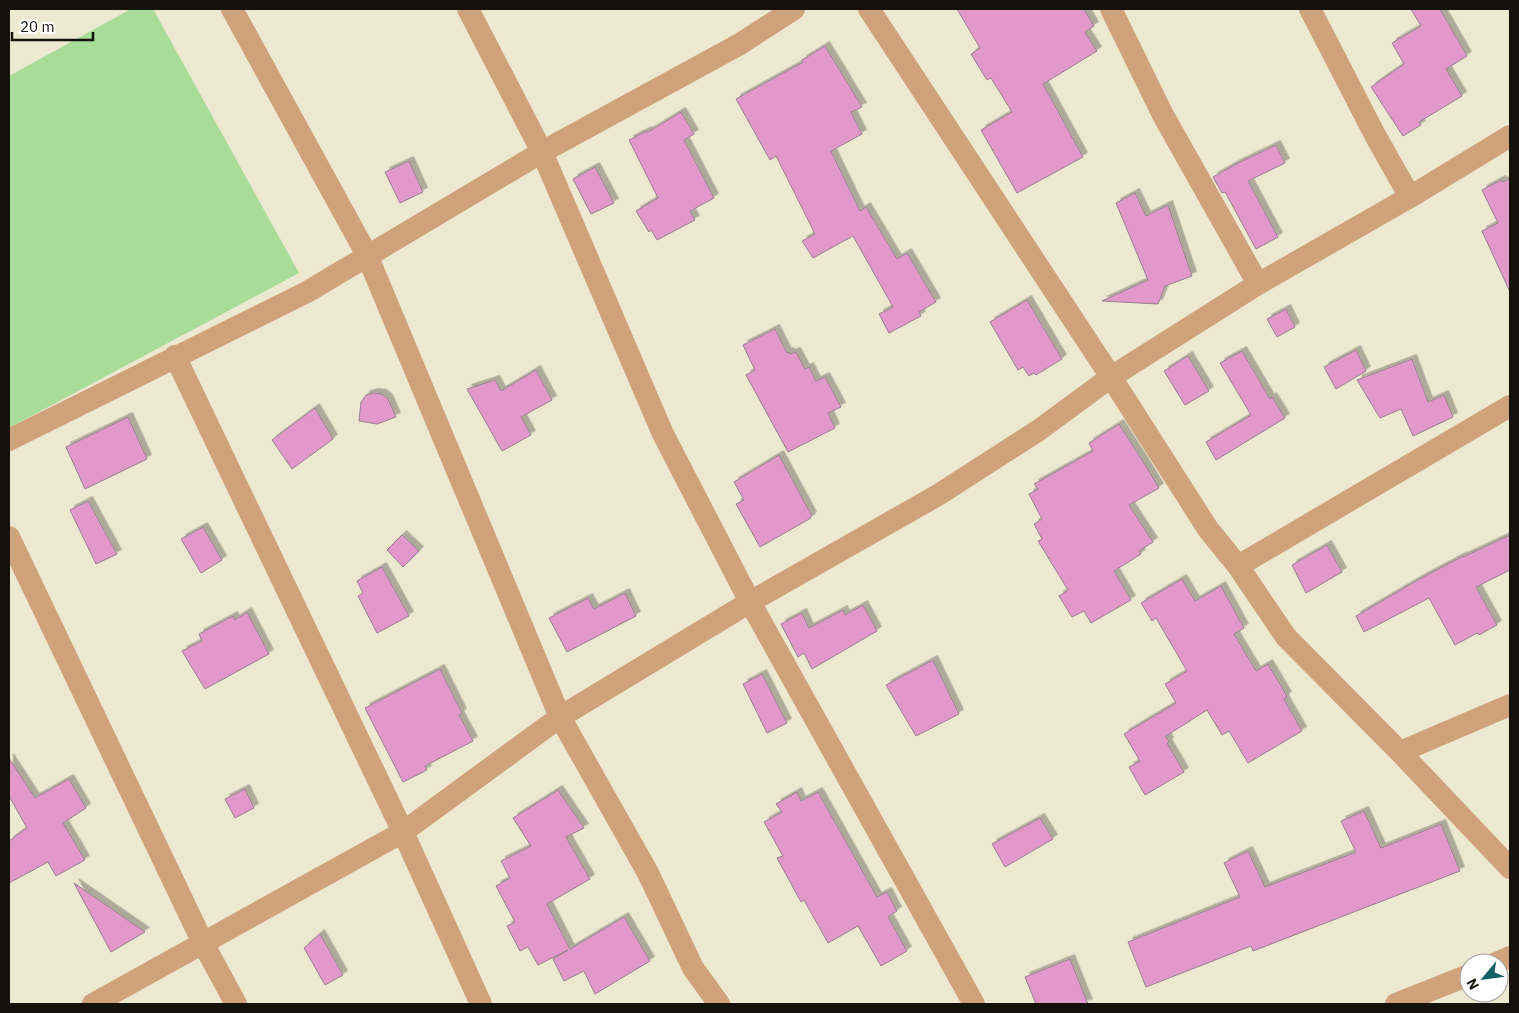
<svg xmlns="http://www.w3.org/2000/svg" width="1519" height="1013" viewBox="0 0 1519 1013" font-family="'IBM Plex Sans',sans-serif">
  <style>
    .green { fill: #a7dc99 }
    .building { fill: #e298ca; stroke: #95808e; filter: url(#shadow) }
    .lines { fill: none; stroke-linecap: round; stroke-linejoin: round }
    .street { stroke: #d0a27b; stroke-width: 22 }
  </style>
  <defs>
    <filter id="shadow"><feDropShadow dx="4.5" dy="-4.5" stdDeviation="0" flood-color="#0004"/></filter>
  </defs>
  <rect width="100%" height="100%" fill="#ede8d0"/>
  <path class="green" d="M 131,9 L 153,9 L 299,273 L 9,428 L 9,76 Z"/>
  <path class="building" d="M 957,9 L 1084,9 L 1094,26 L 1085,32 L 1097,51 L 1043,84 L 1083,157 L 1017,193 L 981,130 L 1012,112 L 991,78 L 987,80 L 971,54 L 980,48 Z
    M 1411,9 L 1440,9 L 1467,56 L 1446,69 L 1462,96 L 1419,122 L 1421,125 L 1403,136 L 1371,87 L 1404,64 L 1392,43 L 1421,26 Z
    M 825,46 L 862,107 L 851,112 L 862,134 L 831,151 L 860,211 L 866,207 L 897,259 L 907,253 L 936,302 L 919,312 L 921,316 L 889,333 L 879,314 L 893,307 L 853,236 L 813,258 L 802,241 L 815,234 L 776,156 L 770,160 L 736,99 L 803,62 L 802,60 Z
    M 681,112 L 694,134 L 684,140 L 714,198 L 690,211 L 695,220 L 657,240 L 651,230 L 649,232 L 636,211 L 658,198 L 629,140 L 647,131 L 648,132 Z
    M 1276,145 L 1285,163 L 1248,181 L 1278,237 L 1256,249 L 1225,192 L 1222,193 L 1213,177 L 1238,163 Z
    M 409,161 L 423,192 L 400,203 L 385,172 Z
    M 595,167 L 614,203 L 591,214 L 573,179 Z
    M 1510,179 L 1510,292 L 1482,231 L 1498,223 L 1482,190 L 1501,180 L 1502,182 Z
    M 1135,193 L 1146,216 L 1168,205 L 1192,276 L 1165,286 L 1158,304 L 1102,301 L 1148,280 L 1116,203 Z
    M 1027,300 L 1062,359 L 1036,375 L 1034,373 L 1029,376 L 1023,367 L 1018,370 L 990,322 Z
    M 1286,309 L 1295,327 L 1277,337 L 1267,319 Z
    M 775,329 L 787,353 L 789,352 L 790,354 L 796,352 L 805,369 L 809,367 L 816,381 L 825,377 L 841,407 L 828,413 L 835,428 L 788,452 L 746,375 L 755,370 L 743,345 Z
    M 1356,350 L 1366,371 L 1336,389 L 1324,367 Z
    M 1242,351 L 1270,399 L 1272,397 L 1285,418 L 1216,460 L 1206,442 L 1251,415 L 1220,363 Z
    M 1188,356 L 1209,391 L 1185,405 L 1164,371 Z
    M 1412,359 L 1428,402 L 1444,395 L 1453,417 L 1413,436 L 1401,409 L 1380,418 L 1357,380 Z
    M 536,370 L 552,400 L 521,417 L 531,435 L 502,451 L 467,389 L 495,380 L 501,391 Z
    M 374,393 L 382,394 L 388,399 L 396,417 L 377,424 L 359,421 L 361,402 L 366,395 Z
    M 315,408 L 333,439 L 292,469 L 272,440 Z
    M 128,417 L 147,459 L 85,489 L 66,447 Z
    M 1119,424 L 1144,463 L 1159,488 L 1129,505 L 1153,542 L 1139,551 L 1141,554 L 1114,571 L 1131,600 L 1091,623 L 1084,611 L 1072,617 L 1059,596 L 1068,590 L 1038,541 L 1042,539 L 1034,524 L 1042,519 L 1029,494 L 1038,489 L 1034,484 L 1093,451 L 1089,443 Z
    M 779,455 L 812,516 L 810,517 L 811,518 L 760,547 L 736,504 L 744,500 L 734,482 Z
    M 88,501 L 117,554 L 96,564 L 70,510 Z
    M 203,527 L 222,560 L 201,573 L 181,539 Z
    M 402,535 L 419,551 L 403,567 L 387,550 Z
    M 1510,535 L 1510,570 L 1476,587 L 1497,625 L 1479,635 L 1477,633 L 1455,645 L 1429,598 L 1364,632 L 1356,616 L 1423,577 L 1463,556 L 1463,557 Z
    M 1327,545 L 1342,572 L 1306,593 L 1292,565 Z
    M 382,567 L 409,616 L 377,633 L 358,596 L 363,593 L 357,581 Z
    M 1182,579 L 1195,601 L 1221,586 L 1244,628 L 1234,634 L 1256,671 L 1268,664 L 1287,696 L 1284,699 L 1302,731 L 1248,763 L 1229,731 L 1222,735 L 1207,710 L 1166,736 L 1169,742 L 1167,743 L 1184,772 L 1145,795 L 1129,767 L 1140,761 L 1124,734 L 1176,703 L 1165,684 L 1187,671 L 1156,618 L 1152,621 L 1141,603 Z
    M 625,593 L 636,616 L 567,652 L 549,618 L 588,598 L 594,609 Z
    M 863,605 L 877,631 L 812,669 L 804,653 L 798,657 L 781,624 L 802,613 L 809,628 L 843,610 L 845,615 Z
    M 247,612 L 269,654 L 205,689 L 182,651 L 202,641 L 199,634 L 233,616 L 235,620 Z
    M 933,660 L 959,714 L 916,736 L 886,685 Z
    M 440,669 L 462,713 L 459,715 L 473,741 L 425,766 L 427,770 L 403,782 L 365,708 Z
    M 762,674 L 787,723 L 767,733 L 743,684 Z
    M 9,758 L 35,798 L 69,779 L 86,808 L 63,823 L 85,860 L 56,876 L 48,862 L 9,883 L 9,841 L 27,828 L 9,796 Z
    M 245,789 L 254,808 L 235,818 L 225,799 Z
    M 558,790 L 584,828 L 566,837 L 590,879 L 547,904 L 570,949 L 624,917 L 650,961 L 595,994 L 584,971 L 564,981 L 553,959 L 568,950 L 538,965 L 528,947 L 520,951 L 507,926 L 515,922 L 496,886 L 510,878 L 501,861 L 531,846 L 513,818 Z
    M 797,792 L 801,801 L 818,792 L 877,897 L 887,892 L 897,911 L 888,917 L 907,951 L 881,966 L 858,926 L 828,943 L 804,900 L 801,902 L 777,858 L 783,856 L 764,822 L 782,812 L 776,804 Z
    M 1364,811 L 1381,848 L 1441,824 L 1460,871 L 1253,951 L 1251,946 L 1146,987 L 1128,942 L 1240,897 L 1224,863 L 1248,851 L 1265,887 L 1356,852 L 1341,821 Z
    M 1040,818 L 1053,839 L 1005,867 L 992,844 Z
    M 74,883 L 145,932 L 111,952 Z
    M 320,934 L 343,975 L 325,985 L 304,948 Z
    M 1070,959 L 1088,1004 L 1036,1004 L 1025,977 Z"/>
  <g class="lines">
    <path class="street" d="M 232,9 L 367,255 L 560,717 L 648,873 L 693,968 L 719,1004
      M 468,9 L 542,152 L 663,434 L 750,602 L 974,1004
      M 869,9 L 1111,377 L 1208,529 L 1238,566 L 1286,637 L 1400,752 L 1510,868
      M 1111,9 L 1163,115 L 1258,284
      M 1310,9 L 1375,135 L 1410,197
      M 175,356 L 403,832 L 481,1004
      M 9,440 L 307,292 L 542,152 L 740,44 L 794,9
      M 9,537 L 203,943 L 236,1004
      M 1238,566 L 1510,406
      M 1400,752 L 1510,705
      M 1496,963 L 1510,957
      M 93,1004 L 403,832 L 560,717 L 750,602 L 938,495 L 1039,430 L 1111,377 L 1258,284 L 1410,197 L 1510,136
      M 1396,1004 L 1469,975"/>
  </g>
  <rect width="1519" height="1013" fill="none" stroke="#131109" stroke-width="20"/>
  <g transform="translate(1484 978) rotate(241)"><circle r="24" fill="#ffffff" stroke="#a1a09d"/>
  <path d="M0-4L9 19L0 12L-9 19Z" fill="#106167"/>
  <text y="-8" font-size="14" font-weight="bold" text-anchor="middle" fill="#131109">N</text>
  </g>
  <path d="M12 32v8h81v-8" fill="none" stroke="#131109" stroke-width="2.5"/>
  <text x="20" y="32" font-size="15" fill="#131109" stroke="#ffffff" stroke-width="4" paint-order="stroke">20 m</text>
</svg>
